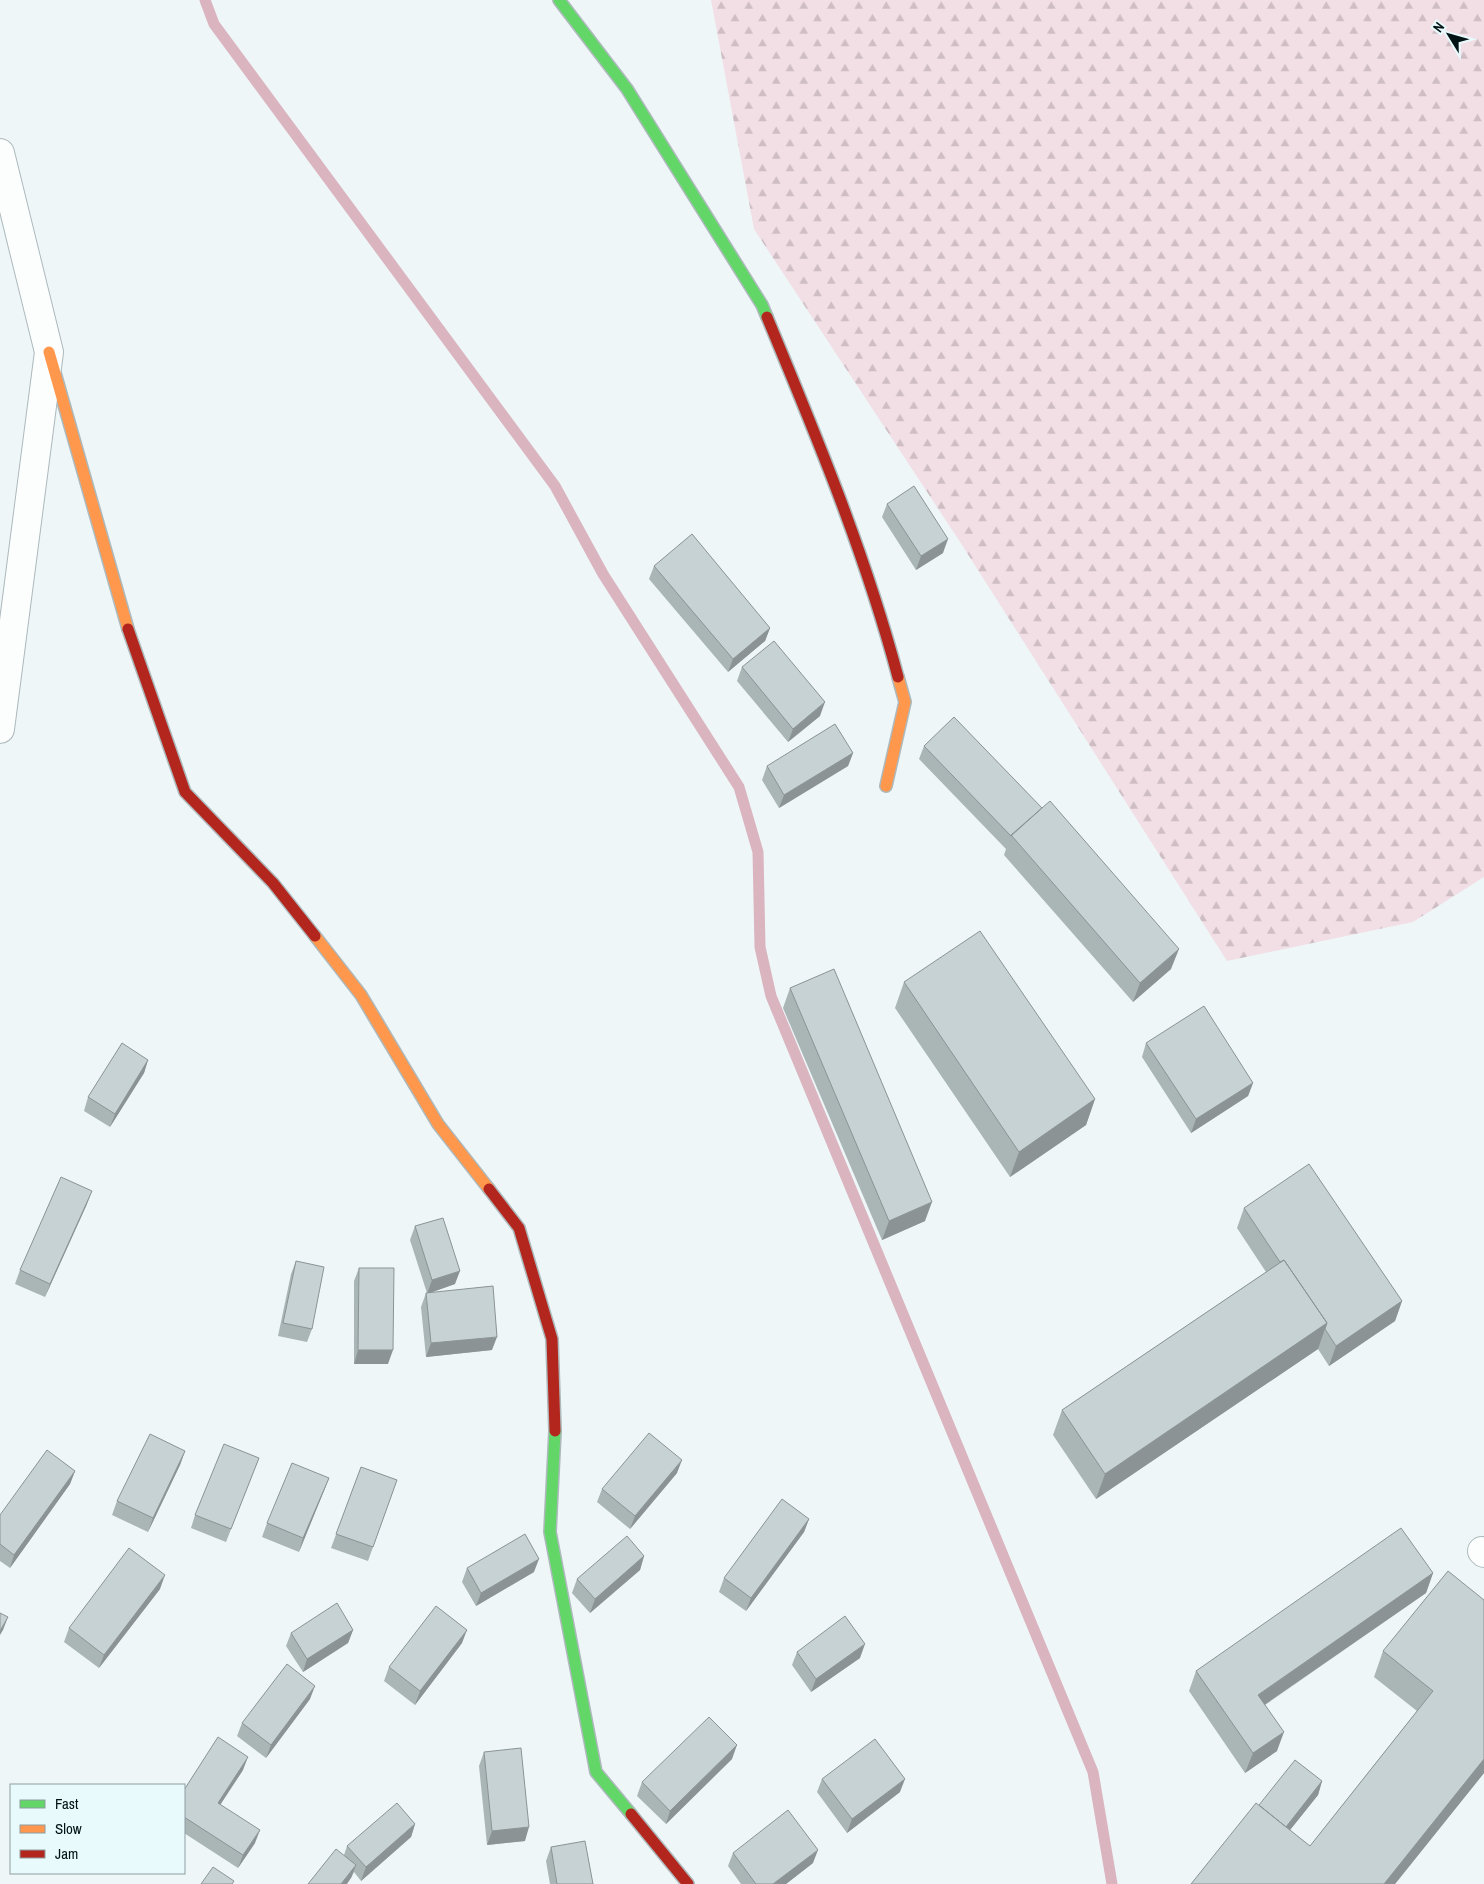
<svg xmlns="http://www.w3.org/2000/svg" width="1484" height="1884" viewBox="0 0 1484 1884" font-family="'Archivo Narrow',sans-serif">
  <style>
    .forest { fill: url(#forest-firs) }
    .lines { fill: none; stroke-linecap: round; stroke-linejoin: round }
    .stream { stroke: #dab4bf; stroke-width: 11 }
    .street-casing { stroke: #adb9bb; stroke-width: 30 }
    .fast-casing { stroke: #adb9bb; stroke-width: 14 }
    .slow-casing { stroke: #adb9bb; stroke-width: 14 }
    .jam-casing { stroke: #adb9bb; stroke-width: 14 }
    .street { stroke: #fcfefe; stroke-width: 28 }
    .fast { stroke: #63d668; stroke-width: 11 }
    .slow { stroke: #ff974d; stroke-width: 11 }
    .jam { stroke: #b3261e; stroke-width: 11 }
    .wall { fill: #aab5b6 }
    .shaded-wall { fill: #8b9394 }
    .building { fill: #c6d2d4; stroke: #8b9394 }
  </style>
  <defs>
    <pattern id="forest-firs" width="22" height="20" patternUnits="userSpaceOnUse" patternTransform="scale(1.25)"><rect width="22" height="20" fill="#f2dfe5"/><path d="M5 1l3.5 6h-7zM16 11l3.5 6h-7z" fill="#cebec4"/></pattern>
  </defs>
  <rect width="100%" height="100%" fill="#eef6f8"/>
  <path class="forest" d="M 711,0 L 1484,0 L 1484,877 L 1413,922 L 1227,961 L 962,545 L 754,229 Z"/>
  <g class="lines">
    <path class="stream" d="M 205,0 L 214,24 L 555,486 L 603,574 L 739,787 L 758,852 L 760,947 L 771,996 L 1093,1772 L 1112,1884"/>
    <g class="street-casing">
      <path id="street" d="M 0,153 L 49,352 L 0,729
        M 1482,1551 L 1484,1553"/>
    </g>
    <g class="fast-casing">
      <path id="fast" d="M 559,0 L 627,89 L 762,305 L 767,317
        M 555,1431 L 550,1532 L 596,1772 L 631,1814"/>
    </g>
    <g class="slow-casing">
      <path id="slow" d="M 49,352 L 128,629
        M 886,786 L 905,702 L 898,677
        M 315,936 L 361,995 L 438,1124 L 489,1189"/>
    </g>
    <g class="jam-casing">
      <path id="jam" d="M 767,317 C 816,435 865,553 898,677
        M 128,629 L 185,792 L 273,883 L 315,936
        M 489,1189 L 519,1228 L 552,1339 L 555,1431
        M 631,1814 L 688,1884"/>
    </g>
    <use href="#street" class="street"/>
    <use href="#fast" class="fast"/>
    <use href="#slow" class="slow"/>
    <use href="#jam" class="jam"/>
  </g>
  <path class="wall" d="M 887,504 L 943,553 L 916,570 L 882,517 Z
    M 654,566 L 770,628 L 765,641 L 728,672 L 649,579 Z
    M 742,667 L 820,716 L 788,742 L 737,681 Z
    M 924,746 L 1171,969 L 1133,1002 L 1004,855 L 1006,849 L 919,759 Z
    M 853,753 L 848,766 L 779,808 L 762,780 L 767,766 Z
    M 904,982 L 1095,1099 L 1086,1125 L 1010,1177 L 895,1008 Z
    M 790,988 L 925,1221 L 882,1240 L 783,1008 Z
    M 1146,1043 L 1253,1083 L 1248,1096 L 1191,1133 L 1142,1057 Z
    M 148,1060 L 144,1073 L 110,1127 L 84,1111 L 88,1097 Z
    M 87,1204 L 45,1297 L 15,1284 L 20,1270 Z
    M 1244,1208 L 1402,1301 L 1395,1321 L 1329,1366 L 1318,1349 L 1096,1499 L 1053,1435 L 1062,1410 L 1266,1272 L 1237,1228 Z
    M 415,1226 L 455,1284 L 429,1293 L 492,1350 L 426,1357 L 421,1307 L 426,1293 L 427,1293 L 410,1240 Z
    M 296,1261 L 312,1329 L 307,1342 L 278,1336 L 291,1274 Z
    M 359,1268 L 388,1364 L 354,1364 L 354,1281 Z
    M 185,1451 L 180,1465 L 148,1532 L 112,1515 L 117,1501 Z
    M 259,1458 L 226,1542 L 191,1528 L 195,1515 Z
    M 361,1467 L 397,1480 L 368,1561 L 331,1548 Z
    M 75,1471 L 70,1484 L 10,1568 L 0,1561 L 0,1515 Z
    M 677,1473 L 630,1529 L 597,1502 L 602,1489 Z
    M 329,1478 L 299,1552 L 262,1537 L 267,1523 Z
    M 809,1519 L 804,1532 L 746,1611 L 719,1592 L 724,1578 Z
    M 644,1556 L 640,1570 L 590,1613 L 572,1593 L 577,1579 Z
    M 467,1568 L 534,1572 L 476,1606 L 462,1582 Z
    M 1433,1573 L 1426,1593 L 1265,1705 L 1277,1751 L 1245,1773 L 1189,1691 L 1196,1671 Z
    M 160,1589 L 99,1668 L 64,1642 L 69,1628 Z
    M 1484,1600 L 1484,1773 L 1395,1884 L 1191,1884 L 1259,1805 L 1322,1781 L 1318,1795 L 1290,1830 L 1310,1846 L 1417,1711 L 1374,1677 L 1383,1651 Z
    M 353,1630 L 348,1643 L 303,1672 L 286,1646 L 291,1633 Z
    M 462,1643 L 415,1705 L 384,1681 L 389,1667 Z
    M 797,1652 L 860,1658 L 811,1692 L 792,1665 Z
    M 310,1699 L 266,1758 L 237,1736 L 242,1723 Z
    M 484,1752 L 525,1841 L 487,1845 L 479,1766 Z
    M 732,1759 L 666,1824 L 637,1796 L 642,1782 Z
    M 243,1770 L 220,1804 L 255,1843 L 238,1868 L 184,1833 L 184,1790 Z
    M 822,1779 L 900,1792 L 847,1833 L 817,1792 Z
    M 415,1824 L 411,1837 L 361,1881 L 354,1872 L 351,1878 L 344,1855 L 347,1846 Z
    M 551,1847 L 593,1884 L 550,1884 L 546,1861 Z
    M 733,1853 L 813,1863 L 786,1884 L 741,1884 L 728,1866 Z"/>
  <path class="shaded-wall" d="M 948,539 L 943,553 L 916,570 L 921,556 Z
    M 770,628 L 765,641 L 728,672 L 733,659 Z
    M 825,702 L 820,716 L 788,742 L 793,729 Z
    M 853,753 L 848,766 L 779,808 L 784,795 Z
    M 1179,949 L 1171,969 L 1133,1002 L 1140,983 Z
    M 148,1060 L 144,1073 L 110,1127 L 115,1114 Z
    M 1253,1083 L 1248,1096 L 1191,1133 L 1196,1119 Z
    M 1095,1099 L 1086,1125 L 1010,1177 L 1019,1152 Z
    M 92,1191 L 87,1204 L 45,1297 L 50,1284 Z
    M 932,1202 L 925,1221 L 882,1240 L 889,1221 Z
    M 460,1271 L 455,1284 L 427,1294 L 432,1280 Z
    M 1402,1301 L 1395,1321 L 1329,1366 L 1336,1346 Z
    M 1327,1323 L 1318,1349 L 1096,1499 L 1105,1474 Z
    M 497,1337 L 492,1350 L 426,1357 L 431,1343 Z
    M 358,1350 L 393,1350 L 388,1364 L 354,1364 Z
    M 185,1451 L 180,1465 L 148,1532 L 153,1518 Z
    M 682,1460 L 677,1473 L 630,1529 L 635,1516 Z
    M 75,1471 L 70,1484 L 10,1568 L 14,1555 Z
    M 329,1478 L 324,1491 L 299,1552 L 303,1538 Z
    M 809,1519 L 804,1532 L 746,1611 L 751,1598 Z
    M 644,1556 L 640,1570 L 590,1613 L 595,1599 Z
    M 539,1559 L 534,1572 L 476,1606 L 481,1593 Z
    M 1433,1573 L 1426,1593 L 1251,1714 L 1258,1695 Z
    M 165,1575 L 160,1589 L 99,1668 L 104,1655 Z
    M 8,1617 L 3,1630 L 0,1635 L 0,1631 Z
    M 353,1630 L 348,1643 L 303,1672 L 307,1659 Z
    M 467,1630 L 462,1643 L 415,1705 L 420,1691 Z
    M 865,1644 L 860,1658 L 811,1692 L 816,1679 Z
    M 315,1686 L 310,1699 L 266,1758 L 271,1745 Z
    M 1284,1732 L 1277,1751 L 1245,1773 L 1253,1753 Z
    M 737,1745 L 732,1759 L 666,1824 L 670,1811 Z
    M 248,1757 L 243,1770 L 213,1816 L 218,1803 Z
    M 1484,1759 L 1484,1773 L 1395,1884 L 1384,1884 Z
    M 905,1779 L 900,1792 L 847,1833 L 852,1819 Z
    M 1322,1781 L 1318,1795 L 1274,1850 L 1279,1836 Z
    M 415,1824 L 411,1837 L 361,1881 L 366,1867 Z
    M 529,1827 L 525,1841 L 487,1845 L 492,1831 Z
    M 260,1830 L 255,1843 L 238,1868 L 243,1855 Z
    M 818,1850 L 813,1863 L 786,1884 L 773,1884 Z
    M 356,1865 L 351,1878 L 347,1884 L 341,1884 Z"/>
  <path class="building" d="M 914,486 L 948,539 L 921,556 L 887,504 Z
    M 692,534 L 770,628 L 733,659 L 654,566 Z
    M 774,641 L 825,702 L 793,729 L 742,667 Z
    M 954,717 L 1042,808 L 1011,836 L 924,746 Z
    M 835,724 L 853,753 L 784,795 L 767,766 Z
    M 1050,801 L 1179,949 L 1140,983 L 1011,835 Z
    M 980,931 L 1095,1099 L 1019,1152 L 904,982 Z
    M 834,969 L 932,1202 L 889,1221 L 790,988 Z
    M 1204,1006 L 1253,1083 L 1196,1119 L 1146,1043 Z
    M 122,1043 L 148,1060 L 115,1114 L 88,1097 Z
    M 1309,1164 L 1402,1301 L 1336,1346 L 1325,1329 L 1327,1323 L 1284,1260 L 1280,1262 L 1244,1208 Z
    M 61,1177 L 92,1191 L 50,1284 L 20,1270 Z
    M 443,1218 L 460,1271 L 432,1280 L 415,1226 Z
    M 1284,1260 L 1327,1323 L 1105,1474 L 1062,1410 Z
    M 296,1261 L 324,1267 L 312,1329 L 283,1323 Z
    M 359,1268 L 394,1268 L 393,1350 L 358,1350 Z
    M 493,1286 L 497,1337 L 431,1343 L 426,1293 Z
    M 649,1433 L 682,1460 L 635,1516 L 602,1489 Z
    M 150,1434 L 185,1451 L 153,1518 L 117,1501 Z
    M 224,1444 L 259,1458 L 231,1529 L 195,1515 Z
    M 47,1450 L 75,1471 L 14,1555 L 0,1544 L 0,1515 Z
    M 292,1463 L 329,1478 L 303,1538 L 267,1523 Z
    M 361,1467 L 397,1480 L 373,1547 L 336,1534 Z
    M 782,1499 L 809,1519 L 751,1598 L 724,1578 Z
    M 1401,1528 L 1433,1573 L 1258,1695 L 1284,1732 L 1253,1753 L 1196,1671 Z
    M 525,1534 L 539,1559 L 481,1593 L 467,1568 Z
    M 627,1536 L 644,1556 L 595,1599 L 577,1579 Z
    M 129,1548 L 165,1575 L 104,1655 L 69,1628 Z
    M 1448,1571 L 1484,1600 L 1484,1759 L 1384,1884 L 1191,1884 L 1256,1803 L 1310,1846 L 1433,1691 L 1383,1651 Z
    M 337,1603 L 353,1630 L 307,1659 L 291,1633 Z
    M 436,1606 L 467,1630 L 420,1691 L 389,1667 Z
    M 0,1613 L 8,1617 L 0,1631 Z
    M 845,1616 L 865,1644 L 816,1679 L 797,1652 Z
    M 287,1664 L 315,1686 L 271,1745 L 242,1723 Z
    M 709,1717 L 737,1745 L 670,1811 L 642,1782 Z
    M 218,1737 L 248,1757 L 218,1803 L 260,1830 L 243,1855 L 184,1817 L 184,1790 Z
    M 875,1739 L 905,1779 L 852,1819 L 822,1779 Z
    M 521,1748 L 529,1827 L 492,1831 L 484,1752 Z
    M 1295,1760 L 1322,1781 L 1286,1827 L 1259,1805 Z
    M 397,1803 L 415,1824 L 366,1867 L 347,1846 Z
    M 788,1810 L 818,1850 L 773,1884 L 756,1884 L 733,1853 Z
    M 585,1841 L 593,1884 L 557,1884 L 551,1847 Z
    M 336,1849 L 356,1865 L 341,1884 L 308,1884 Z
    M 213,1867 L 234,1881 L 232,1884 L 201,1884 Z"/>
  <rect x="10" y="1784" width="175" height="90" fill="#e9fafd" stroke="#8d9da0"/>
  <rect x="20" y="1800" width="25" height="8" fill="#63d668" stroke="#8d9da0"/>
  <text x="55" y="1809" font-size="15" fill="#031214">Fast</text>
  <rect x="20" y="1825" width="25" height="8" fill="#ff974d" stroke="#8d9da0"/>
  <text x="55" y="1834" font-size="15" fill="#031214">Slow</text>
  <rect x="20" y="1850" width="25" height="8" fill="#b3261e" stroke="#8d9da0"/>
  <text x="55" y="1859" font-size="15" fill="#031214">Jam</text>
  <g transform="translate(1449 35) rotate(307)" stroke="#e9fafd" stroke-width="4" paint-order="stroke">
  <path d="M0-4L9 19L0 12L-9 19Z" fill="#031214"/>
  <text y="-8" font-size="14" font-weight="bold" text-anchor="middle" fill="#031214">N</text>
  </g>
</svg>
